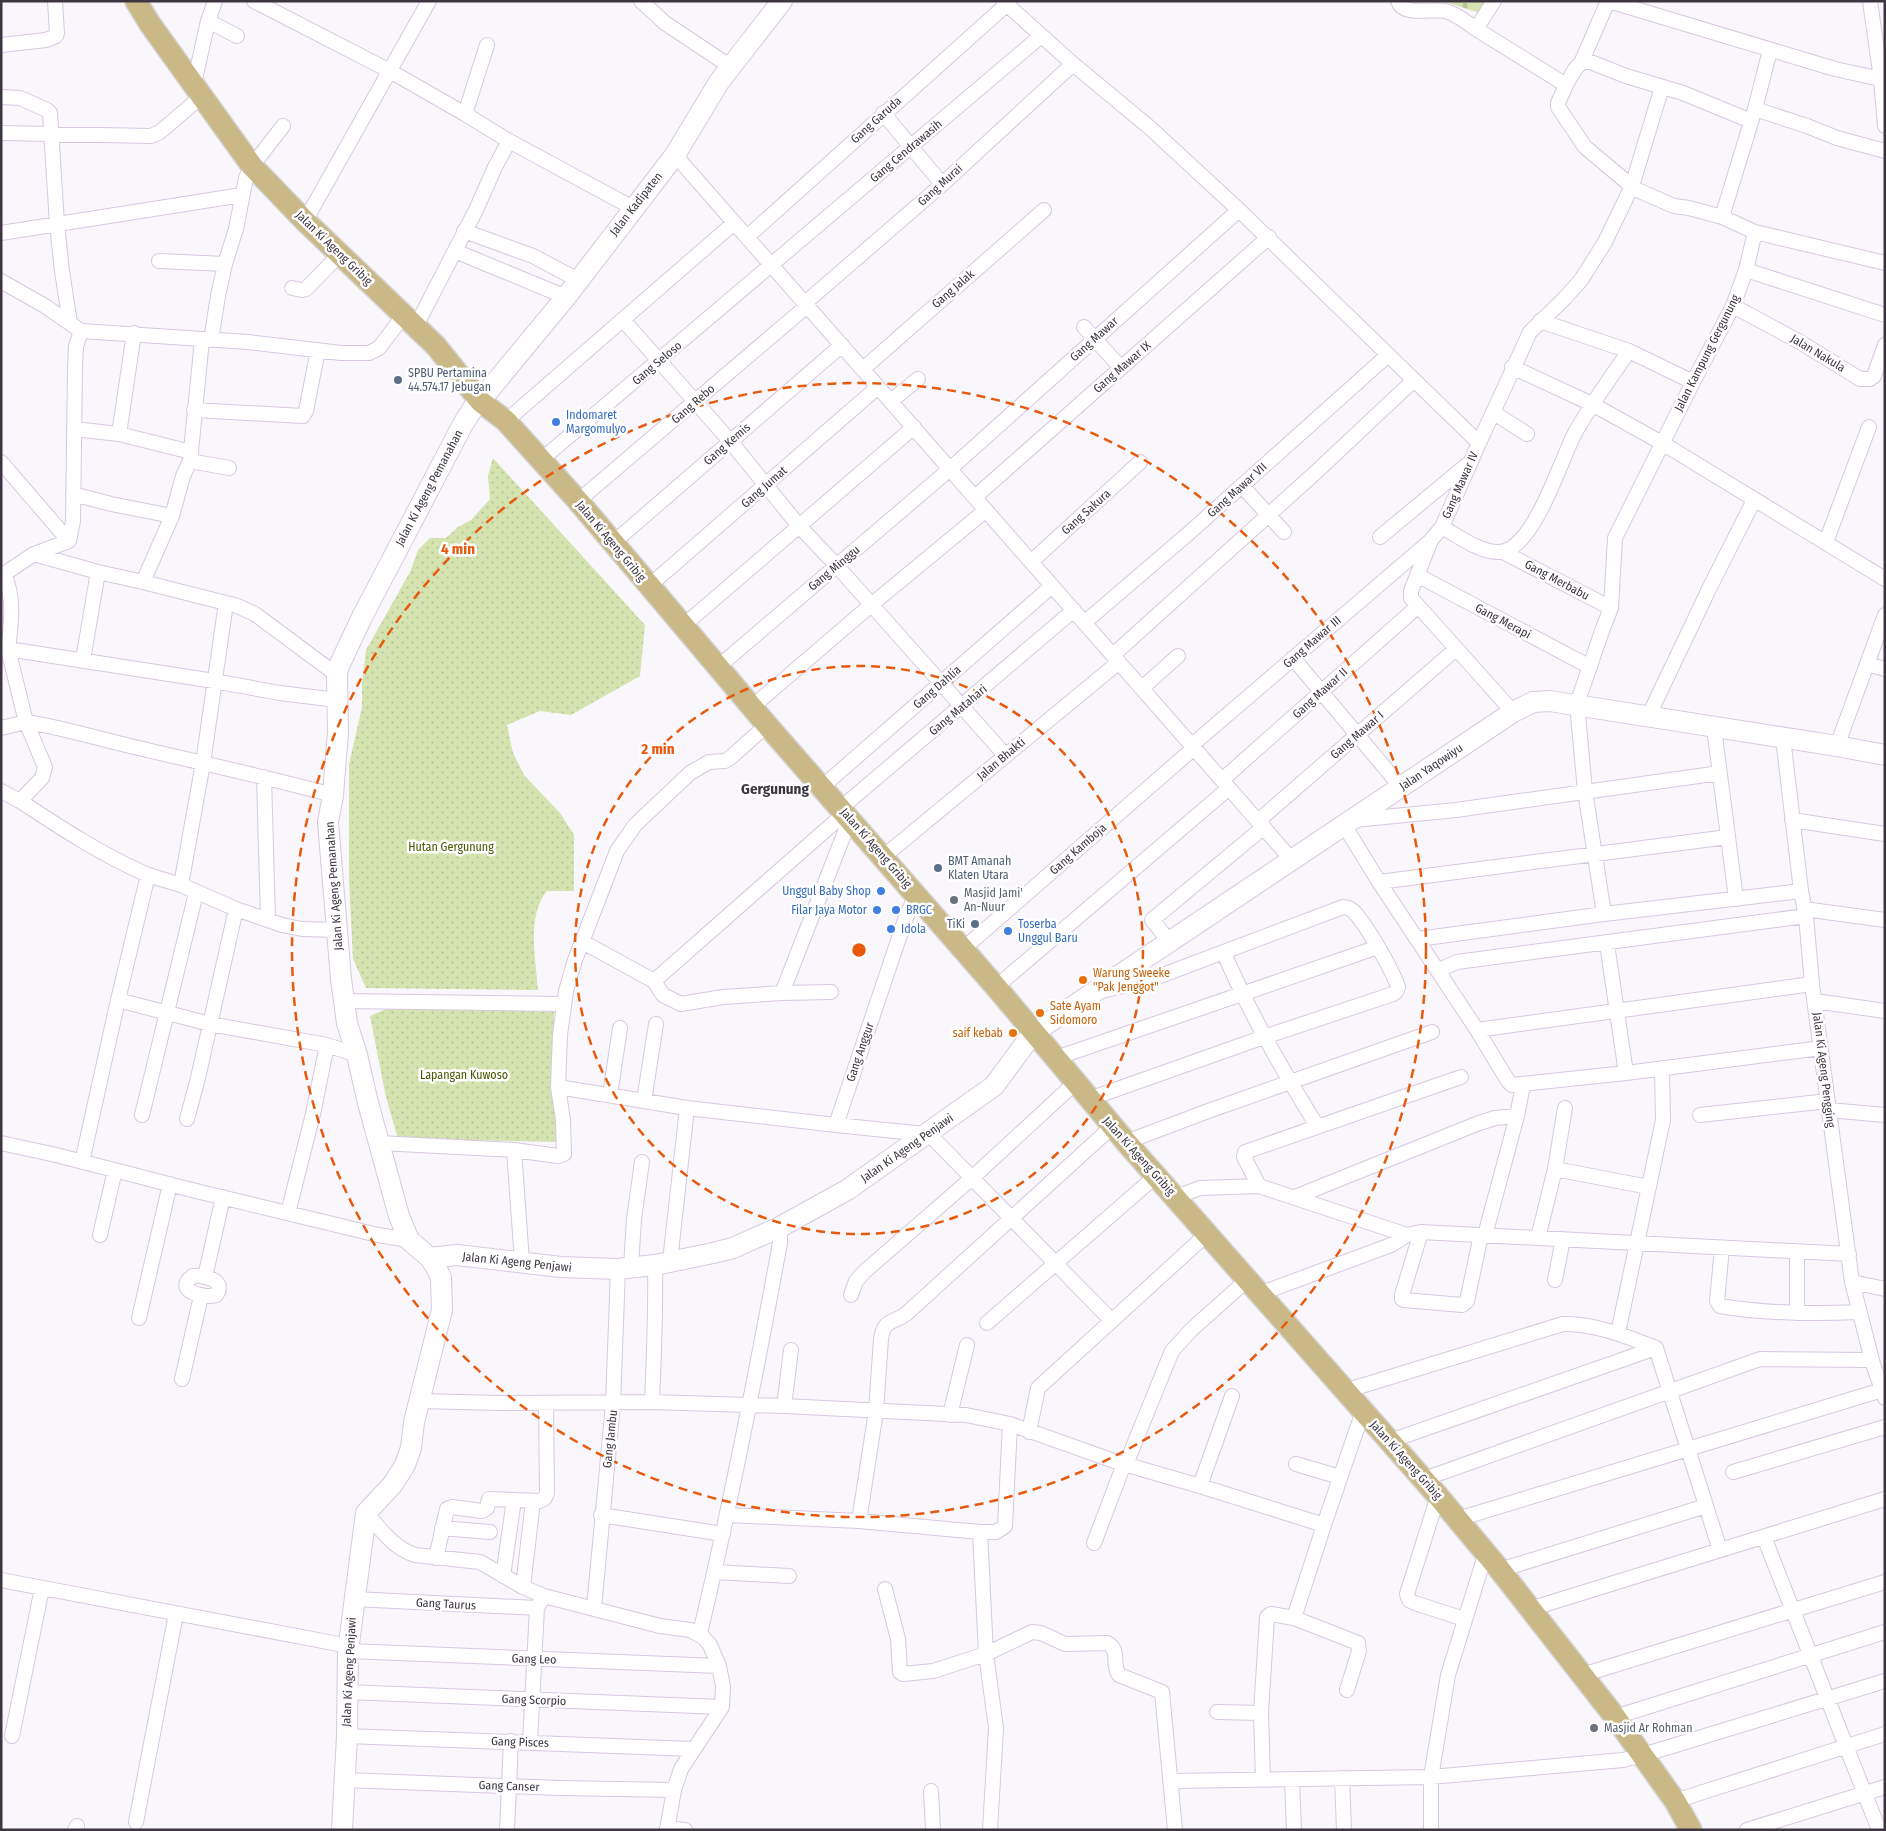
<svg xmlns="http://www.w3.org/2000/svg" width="1886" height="1831" viewBox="0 0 1886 1831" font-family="'Fira Sans Condensed',sans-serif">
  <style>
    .cemetery { fill: url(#cemetery-stones) }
    .park { fill: url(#park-dots) }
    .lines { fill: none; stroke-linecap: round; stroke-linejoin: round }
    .street-casing { stroke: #d8c7e1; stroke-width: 16 }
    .secondary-casing { stroke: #d8c7e1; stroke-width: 22 }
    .primary-casing { stroke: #d4d3d5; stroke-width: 24 }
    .street { stroke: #fff; stroke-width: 14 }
    .secondary { stroke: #fff; stroke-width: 20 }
    .primary { stroke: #cab987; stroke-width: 21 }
    .ring { fill: none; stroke: #e8590c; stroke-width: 2.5; stroke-dasharray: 9 6 }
    .service-dot { fill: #5c6f8a; stroke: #fff; stroke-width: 2 }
    .shop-dot { fill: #3f7fe0; stroke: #fff; stroke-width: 2 }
    .worship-dot { fill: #6b7280; stroke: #fff; stroke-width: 2 }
    .food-dot { fill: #e8710a; stroke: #fff; stroke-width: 2 }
    .labels { text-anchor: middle; stroke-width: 5; stroke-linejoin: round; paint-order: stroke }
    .street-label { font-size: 12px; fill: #3d3640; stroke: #fff }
    .service-label { font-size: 12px; fill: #4e5e75; stroke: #fff; text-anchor: start }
    .shop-label { font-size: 12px; fill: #366cbe; stroke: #fff; text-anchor: start }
    .park-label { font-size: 12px; fill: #485800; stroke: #fff }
    .worship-label { font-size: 12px; fill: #5b616d; stroke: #fff; text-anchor: start }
    .food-label { font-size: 12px; fill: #c56008; stroke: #fff; text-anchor: start }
    .quarter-label { font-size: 15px; font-weight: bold; fill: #3d3640; stroke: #fff }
    .centre { fill: #e8590c; stroke: #fff; stroke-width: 2.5 }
    .ring-label { font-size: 15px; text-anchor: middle; font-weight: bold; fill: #e8590c; stroke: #fff; stroke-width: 5; stroke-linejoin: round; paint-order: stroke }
  </style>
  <defs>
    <pattern id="cemetery-stones" width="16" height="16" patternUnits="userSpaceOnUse" patternTransform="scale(1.25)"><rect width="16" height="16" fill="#d4e3af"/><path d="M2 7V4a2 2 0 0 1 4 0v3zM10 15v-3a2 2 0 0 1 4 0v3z" fill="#b7c398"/></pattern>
    <pattern id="park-dots" width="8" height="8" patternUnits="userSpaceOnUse" patternTransform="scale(1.25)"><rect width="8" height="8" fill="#d4e3af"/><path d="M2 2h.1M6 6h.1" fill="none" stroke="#b7c398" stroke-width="1.8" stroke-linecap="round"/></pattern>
  </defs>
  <rect width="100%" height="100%" fill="#faf7fc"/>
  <path class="cemetery" d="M 1442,1 L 1487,1 L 1480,13 Z"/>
  <path class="park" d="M 493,458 L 645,625 L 640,676 L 571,715 L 540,711 L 507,725 L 513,753 L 524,775 L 560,813 L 574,835 L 574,891 L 547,891 C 526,916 536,960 538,990 L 366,988 L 353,959 L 349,880 L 349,764 L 362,707 L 362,685 L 366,650 L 410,572 L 418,550 L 430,538 L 446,538 L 458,527 L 471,520 L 490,499 L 488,476 Z
    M 391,1007 L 554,1012 L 553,1083 L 559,1142 L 398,1139 L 386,1097 L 370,1016 Z"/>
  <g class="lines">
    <g class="street-casing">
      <path id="street" d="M 254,1 L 390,71 L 465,114 L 509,141 L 633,208
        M 641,1 L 665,23 L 731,67
        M 1003,1 L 1073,64 L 1149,127 L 1239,210 L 1479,443 L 1530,332 L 1565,298 L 1581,280 L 1605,242 L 1632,186 L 1662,87
        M 1398,1 C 1403,17 1432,8 1445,11 C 1457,14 1466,22 1476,29
        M 1494,1 L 1476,29 L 1566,85 L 1558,103 L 1558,107 L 1585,147 L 1635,189 L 1674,206 L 1689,208 L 1722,217
        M 1609,1 L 1835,69 L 1885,80
        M 1870,1 L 1881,79 L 1885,126
        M 208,21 L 237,36
        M 1,45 L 46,40 L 56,36 L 57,33 L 55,1
        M 1581,63 L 1608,1
        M 194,84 L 208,21 L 215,1
        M 1566,85 L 1575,69 L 1581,63 L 1588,61 L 1626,76 L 1683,93 L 1751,121
        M 1,97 L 20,98 L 47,110 L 50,113 L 57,224 L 62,271 L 70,323
        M 1755,109 L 1807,126 L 1837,138 L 1885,151
        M 883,113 L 942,184
        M 465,114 L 487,45
        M 1,133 L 151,136 L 160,132 L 202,96
        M 675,155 L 1291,859
        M 305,221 L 429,1
        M 464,231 L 533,256 L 578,280
        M 1755,232 L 1885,263
        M 1,233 L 242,195
        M 747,237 L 1006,5
        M 455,251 L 566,297
        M 159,261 L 225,264
        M 1746,270 L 1885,315
        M 1,281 L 45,306 L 81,331 L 76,346 L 75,368 L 73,521 L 69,541 L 34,554 L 1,576
        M 292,288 L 302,290 L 306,289 L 340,254
        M 805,303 L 938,188 L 1073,64
        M 1733,306 L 1800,342 L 1860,379 L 1870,379 L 1874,376 L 1885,345
        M 623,320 L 730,441 L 799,526 L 837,566 L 1005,755
        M 1540,321 L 1629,351 L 1693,382
        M 416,326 L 476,210 L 495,167 L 509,141
        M 1084,327 L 1121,368
        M 81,331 L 248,342 L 341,353 L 369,353 L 379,348 L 404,315
        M 211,340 L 218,296 L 225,264 L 236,229 L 246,178 L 252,166 L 283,126
        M 1512,367 L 1592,404 L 1662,443 L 1885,579
        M 863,369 L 1044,210
        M 891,401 L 918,379
        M 194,410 L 303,416 L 306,411 L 318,350
        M 1494,413 L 1527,434
        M 506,421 L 734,223
        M 74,429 L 119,434 L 191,452
        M 119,434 L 134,333
        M 1479,443 L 1442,527 L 1431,540 L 1411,591 L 1411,598 L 1513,712
        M 541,460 L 1041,36
        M 190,461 L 229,468
        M 1,462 L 69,541
        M 1242,486 L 1284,532
        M 73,494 L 111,504 L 172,516 L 183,476 L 190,461 L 202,340
        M 975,497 L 1269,237
        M 578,501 L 807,306
        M 1442,527 C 1458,536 1486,557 1505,551 C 1537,540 1560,461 1576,431 C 1592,403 1611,377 1629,351
        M 1380,537 L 1468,464
        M 1826,542 L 1869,427
        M 613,543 L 842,345
        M 1503,552 L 1611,608
        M 34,554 L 98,572 L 143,582 L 172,516
        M 1031,562 L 1140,462
        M 4,574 C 15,597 11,625 8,649 L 214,681 L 280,693 L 337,700
        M 1417,575 L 1590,667
        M 143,582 L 226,603 L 203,763 L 181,885
        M 649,586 L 878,387
        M 226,603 L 235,605 L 255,614 L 337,675
        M 1084,623 L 1189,533 L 1388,355
        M 683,626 L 914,427
        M 8,649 L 26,722 C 61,727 95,738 130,746 C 198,762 266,777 333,795
        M 1113,655 L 1315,473 L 1414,380
        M 1293,658 L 1401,787
        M 83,660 L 98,572
        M 1867,664 L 1885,669
        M 718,667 L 950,469 L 1239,210
        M 1142,688 L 1178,656
        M 752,707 L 871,605 L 986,510
        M 1649,715 L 1710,587 L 1754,500
        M 1,728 L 26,722 L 45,767 L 42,778 L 20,801 L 1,791
        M 1714,728 L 1736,899
        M 1783,738 L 1801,891 L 1806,916 L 1812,984 L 1852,1282 L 1873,1364 L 1885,1398
        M 1192,745 L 1429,542
        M 1837,746 L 1885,615
        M 264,777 L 268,920
        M 1222,780 L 1417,607
        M 822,787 L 1052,586
        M 20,801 C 61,828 102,855 148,875
        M 841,808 L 1074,610
        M 1354,820 L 1456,810 L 1720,773
        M 1792,820 L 1885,834
        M 1258,821 L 1456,649
        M 1344,825 L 1379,882 L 1477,1030 L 1508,1081 L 1512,1085 L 1626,1073 L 1821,1048
        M 883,857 L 1119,662
        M 1379,882 L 1728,837
        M 916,895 L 906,917 L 836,1125 L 925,1134
        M 1804,909 L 1885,920
        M 1604,914 L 1585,791 L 1577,704 L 1603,628 L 1611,608 L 1615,538 L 1693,382 L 1733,306 L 1746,270 L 1755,232 L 1722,217 L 1755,109 L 1770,50
        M 1418,939 L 1604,914 L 1801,891
        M 581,941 L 654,981 L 663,995 L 681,1004 L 723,997 L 782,993 L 850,819
        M 1169,941 L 1152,920 L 1264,827
        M 1607,944 L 1626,1073
        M 962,950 L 1194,748
        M 1224,953 C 1250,1014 1282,1069 1317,1126
        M 1439,970 L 1457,962 L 1806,916
        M 654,981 L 845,813
        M 996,987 L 1229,788
        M 782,993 L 831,992
        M 118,1000 L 210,1024 L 327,1045 L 357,1055
        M 344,1001 L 564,1004
        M 1815,1001 L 1885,1011
        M 1477,1030 L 1812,984
        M 1056,1058 L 1378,947
        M 558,1087 L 687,1108 L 836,1125
        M 610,1095 L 620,1028
        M 1089,1099 L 1264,1037 L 1393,994 L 1396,992 L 1398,987 C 1393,971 1365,922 1353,911 C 1350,908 1347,907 1343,907 L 1152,979 L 1102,991
        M 644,1101 L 656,1024
        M 1829,1110 L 1885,1115
        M 142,1115 L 196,893
        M 1700,1115 L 1828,1101
        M 187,1119 L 198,1078 L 236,909
        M 928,1133 L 1111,1320
        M 1126,1142 L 1211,1110 L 1432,1032
        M 1,1143 L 56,1155 L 188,1189 L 378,1235 L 409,1240
        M 380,1143 L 514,1150 L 558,1156 L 564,1154 L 563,1120 L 558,1087 L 560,1035 L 566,991 L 575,960 L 617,851 L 635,825 L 690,773 L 709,762 L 725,761 L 730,758 L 767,725
        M 514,1150 L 522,1262
        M 82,1162 L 118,1000 L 148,875 L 181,885 L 236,909 L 282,925 L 302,929 L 338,930
        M 1555,1169 L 1649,1187
        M 1259,1186 L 1244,1157 L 1245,1152 L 1461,1077
        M 1176,1197 L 1200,1188 L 1259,1186 L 1407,1235 L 1421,1232 L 1849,1254
        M 1295,1197 L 1479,1123 L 1495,1118 L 1517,1116
        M 288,1213 L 313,1114 L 327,1045
        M 1421,1232 L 1402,1295 L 1402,1299 L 1404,1300 L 1462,1305 L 1467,1301 L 1481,1235
        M 100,1235 L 115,1170
        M 1485,1235 L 1517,1116 L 1523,1085
        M 1538,1238 L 1555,1169 L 1565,1108
        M 1722,1248 L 1717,1301 L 1720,1306 C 1766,1314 1813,1314 1859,1312
        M 1797,1252 L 1797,1313
        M 670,1261 L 687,1108
        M 631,1267 L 634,1219 L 642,1162
        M 193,1276 C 204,1275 227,1280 216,1295 C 203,1299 173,1290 193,1276 Z
        M 205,1277 L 223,1197
        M 1555,1280 L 1563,1239
        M 1852,1282 L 1885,1289
        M 1259,1294 L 1391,1245 L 1407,1235
        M 851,1295 L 856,1281 L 864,1272 L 972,1178 L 1075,1083
        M 139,1318 L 170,1184
        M 987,1323 L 1157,1175
        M 1618,1333 L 1663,1120 L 1662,1068
        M 1656,1348 L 1720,1550
        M 182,1379 L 201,1296
        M 1345,1391 L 1563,1324 C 1594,1323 1628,1337 1656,1348
        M 419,1401 L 501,1403 L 652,1402 L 784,1406 L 966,1415 L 1010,1424 L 1117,1462 L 1200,1486 L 1324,1525
        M 652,1402 C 654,1356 656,1311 655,1265
        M 784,1406 L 791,1350
        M 950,1415 L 967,1345
        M 1029,1432 L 1038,1388 L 1207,1234
        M 1390,1441 L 1656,1348
        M 1126,1464 L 1172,1351 L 1191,1330 L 1247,1280
        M 1296,1464 L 1340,1477
        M 1733,1472 L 1885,1427
        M 1424,1479 L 1760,1359 L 1872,1360
        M 1200,1486 L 1232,1396
        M 1438,1496 L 1407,1594 L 1409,1600 L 1415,1603 L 1464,1619
        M 366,1513 C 381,1529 393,1548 415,1555 L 480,1562 L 523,1587 L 544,1596 L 660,1626 L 690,1630 L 703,1637 L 710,1645 L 719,1666 L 723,1686 L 722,1707 L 681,1769 L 674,1790 L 667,1830
        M 601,1515 L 723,1534
        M 727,1515 L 859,1521 L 980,1532
        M 1458,1519 L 1882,1390
        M 859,1521 L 876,1411 L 881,1339 C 884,1319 892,1324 906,1314 L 1113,1126
        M 442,1528 L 490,1532
        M 1764,1537 L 1879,1830
        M 1094,1543 L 1124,1464
        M 436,1558 L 447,1509 L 452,1507 L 482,1511 L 487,1508 L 489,1499 L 540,1501 L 545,1498 L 547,1493 L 546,1404
        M 1500,1570 L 1706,1506
        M 715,1572 L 789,1576
        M 503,1576 L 514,1500
        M 1,1580 L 349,1646
        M 523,1587 L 533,1501
        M 885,1589 L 898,1639 L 900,1672 L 903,1674 L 933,1671 L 986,1654 L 1032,1632 L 1041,1633 L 1065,1644 L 1107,1643 C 1121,1650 1111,1664 1119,1675 L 1162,1692 L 1175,1830
        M 354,1599 L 537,1608
        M 594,1608 L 613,1404 L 618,1269
        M 1530,1609 L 1885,1499
        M 700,1633 C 731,1504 756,1374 780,1243 L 780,1227
        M 348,1651 L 719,1666
        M 1582,1675 L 1885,1582
        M 1347,1690 L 1359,1651 L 1358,1643 L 1294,1618 L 1324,1525 L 1363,1411
        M 346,1692 L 722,1707
        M 1217,1712 L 1261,1713 L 1263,1779
        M 1261,1713 L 1267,1617 L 1271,1614 L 1294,1618
        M 1615,1717 L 1885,1632
        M 12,1736 L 42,1588
        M 347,1736 L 693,1749
        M 530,1742 L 537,1608 L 541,1601
        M 1342,1778 L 1344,1830
        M 1292,1779 L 1294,1830
        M 344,1780 L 560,1788 L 674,1790
        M 1170,1781 L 1431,1777 L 1623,1760 L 1643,1755 L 1885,1681
        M 931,1791 L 933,1830
        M 1675,1801 L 1885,1734
        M 136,1822 L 176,1614
        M 667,1828 L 685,1830
        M 75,1830 L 77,1826
        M 507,1830 L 511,1741
        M 990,1830 L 996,1728 L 986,1654 L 980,1532 L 996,1532 L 1005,1526 L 1010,1424
        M 1431,1830 L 1431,1777 L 1448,1675 L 1486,1552
        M 1747,1830 L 1885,1787"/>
    </g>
    <g class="secondary-casing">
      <path id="secondary" d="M 480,401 L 566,297 L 675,155 L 719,82 L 782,1
        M 430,1258 L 409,1240 L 399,1216 L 368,1103 L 357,1055 L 347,1023 L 341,979 L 328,822 L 333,795 L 338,732 L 337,675 L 338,668 L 362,617 L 463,424 L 479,399
        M 342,1830 L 347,1736 L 348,1651 L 366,1513 L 393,1484 L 405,1465 L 411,1448 L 414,1422 L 442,1310 L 441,1278 L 436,1267 L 430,1258 L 457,1255 L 561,1267 L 618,1269 L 655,1265 L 713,1253 L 733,1248 L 780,1227 L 847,1190 L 994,1086 L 1033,1033 L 1513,712 L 1533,702 L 1550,701 L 1837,746 L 1885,755"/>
    </g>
    <g class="primary-casing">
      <path id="primary" d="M 136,1 L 150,24 L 252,166 L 305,221 L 436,346 L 481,402 L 506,421 L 578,501 L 767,725 L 996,987 L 1126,1142 L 1438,1496 L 1500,1570 L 1615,1717 L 1675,1801 L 1691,1830"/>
    </g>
    <use href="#street" class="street"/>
    <use href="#secondary" class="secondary"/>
    <use href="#primary" class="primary"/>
  </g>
  <g class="ring">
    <circle cx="859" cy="950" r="284"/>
    <circle cx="859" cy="950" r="567"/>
  </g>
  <g class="service-dot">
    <circle cx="398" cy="380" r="5"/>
    <circle cx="938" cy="868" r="5"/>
    <circle cx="975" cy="924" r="5"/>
  </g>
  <g class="shop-dot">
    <circle cx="556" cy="422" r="5"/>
    <circle cx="881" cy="891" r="5"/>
    <circle cx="877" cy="910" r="5"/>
    <circle cx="896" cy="910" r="5"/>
    <circle cx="891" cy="929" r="5"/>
    <circle cx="1008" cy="931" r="5"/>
  </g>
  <g class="worship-dot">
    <circle cx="954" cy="900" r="5"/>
    <circle cx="1594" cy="1728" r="5"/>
  </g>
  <g class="food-dot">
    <circle cx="1083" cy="980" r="5"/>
    <circle cx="1040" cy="1013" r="5"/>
    <circle cx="1013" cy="1033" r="5"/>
  </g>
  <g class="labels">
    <g class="street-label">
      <text transform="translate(876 120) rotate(-42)" y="4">Gang Garuda</text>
      <text transform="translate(906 151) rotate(-40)" y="4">Gang Cendrawasih</text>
      <text transform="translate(940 185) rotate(-42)" y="4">Gang Murai</text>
      <text transform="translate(636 204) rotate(-52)" y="4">Jalan Kadipaten</text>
      <text transform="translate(334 248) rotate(44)" y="4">Jalan Ki Ageng Gribig</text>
      <text transform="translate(953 289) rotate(-41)" y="4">Gang Jalak</text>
      <text transform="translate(1094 339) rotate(-42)" y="4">Gang Mawar</text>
      <text transform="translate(1707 353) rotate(-63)" y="4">Jalan Kampung Gergunung</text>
      <text transform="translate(1818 353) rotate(31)" y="4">Jalan Nakula</text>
      <text transform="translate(657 363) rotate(-40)" y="4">Gang Seloso</text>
      <text transform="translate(1122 367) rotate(-41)" y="4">Gang Mawar IX</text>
      <text transform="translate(693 404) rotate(-41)" y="4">Gang Rebo</text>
      <text transform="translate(727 444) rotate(-41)" y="4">Gang Kemis</text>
      <text transform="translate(1460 485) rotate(-66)" y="4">Gang Mawar IV</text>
      <text transform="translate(764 487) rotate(-41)" y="4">Gang Jumat</text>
      <text transform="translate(429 488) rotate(-62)" y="4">Jalan Ki Ageng Pemanahan</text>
      <text transform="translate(1237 490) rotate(-42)" y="4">Gang Mawar VII</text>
      <text transform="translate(1086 512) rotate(-42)" y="4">Gang Sakura</text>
      <text transform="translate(611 541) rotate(50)" y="4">Jalan Ki Ageng Gribig</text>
      <text transform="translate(834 568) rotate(-40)" y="4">Gang Minggu</text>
      <text transform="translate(1557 580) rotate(28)" y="4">Gang Merbabu</text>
      <text transform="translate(1503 621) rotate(28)" y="4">Gang Merapi</text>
      <text transform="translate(1312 642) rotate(-41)" y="4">Gang Mawar III</text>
      <text transform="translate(937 687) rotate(-41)" y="4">Gang Dahlia</text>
      <text transform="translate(1320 693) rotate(-42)" y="4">Gang Mawar II</text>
      <text transform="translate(958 710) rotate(-40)" y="4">Gang Matahari</text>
      <text transform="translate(1357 735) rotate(-41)" y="4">Gang Mawar I</text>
      <text transform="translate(1001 759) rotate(-40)" y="4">Jalan Bhakti</text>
      <text transform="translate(1431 767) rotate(-34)" y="4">Jalan Yaqowiyu</text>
      <text transform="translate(876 848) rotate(49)" y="4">Jalan Ki Ageng Gribig</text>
      <text transform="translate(1078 849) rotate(-41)" y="4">Gang Kamboja</text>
      <text transform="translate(334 886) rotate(-94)" y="4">Jalan Ki Ageng Pemanahan</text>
      <text transform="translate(860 1052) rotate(-71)" y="4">Gang Anggur</text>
      <text transform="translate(1824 1070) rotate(83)" y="4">Jalan Ki Ageng Pengging</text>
      <text transform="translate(907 1148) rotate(-35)" y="4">Jalan Ki Ageng Penjawi</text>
      <text transform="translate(1139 1156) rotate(48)" y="4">Jalan Ki Ageng Gribig</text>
      <text transform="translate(517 1262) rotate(6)" y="4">Jalan Ki Ageng Penjawi</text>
      <text transform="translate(610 1439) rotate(-84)" y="4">Gang Jambu</text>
      <text transform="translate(1406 1460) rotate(48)" y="4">Jalan Ki Ageng Gribig</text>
      <text transform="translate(446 1604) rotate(3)" y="4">Gang Taurus</text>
      <text transform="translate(534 1659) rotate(2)" y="4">Gang Leo</text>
      <text transform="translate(349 1672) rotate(-87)" y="4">Jalan Ki Ageng Penjawi</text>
      <text transform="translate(534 1700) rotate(2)" y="4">Gang Scorpio</text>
      <text transform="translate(520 1742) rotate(2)" y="4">Gang Pisces</text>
      <text transform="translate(509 1786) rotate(2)" y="4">Gang Canser</text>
    </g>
    <g class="service-label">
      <text x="408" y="377">SPBU Pertamina<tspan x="408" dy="14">44.574.17 Jebugan</tspan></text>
      <text x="948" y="865">BMT Amanah<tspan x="948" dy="14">Klaten Utara</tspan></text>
      <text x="965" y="928" text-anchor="end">TiKi</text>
    </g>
    <g class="shop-label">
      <text x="566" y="419">Indomaret<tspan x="566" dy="14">Margomulyo</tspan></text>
      <text x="871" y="895" text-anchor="end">Unggul Baby Shop</text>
      <text x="867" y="914" text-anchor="end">Filar Jaya Motor</text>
      <text x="906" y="914">BRGC</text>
      <text x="1018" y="928">Toserba<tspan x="1018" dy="14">Unggul Baru</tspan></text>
      <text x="901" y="933">Idola</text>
    </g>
    <g class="park-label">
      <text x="451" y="851">Hutan Gergunung</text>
      <text x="464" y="1079">Lapangan Kuwoso</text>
    </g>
    <g class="worship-label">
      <text x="964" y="897">Masjid Jami'<tspan x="964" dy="14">An-Nuur</tspan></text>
      <text x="1604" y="1732">Masjid Ar Rohman</text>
    </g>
    <g class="food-label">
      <text x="1093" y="977">Warung Sweeke<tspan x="1093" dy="14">"Pak Jenggot"</tspan></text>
      <text x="1050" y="1010">Sate Ayam<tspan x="1050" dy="14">Sidomoro</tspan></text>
      <text x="1003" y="1037" text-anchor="end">saif kebab</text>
    </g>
    <g class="quarter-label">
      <text x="775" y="794">Gergunung</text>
    </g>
  </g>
  <circle cx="859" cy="950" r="8" class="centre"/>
  <g class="ring-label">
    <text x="458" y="554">4 min</text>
    <text x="658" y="754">2 min</text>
  </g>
  <rect width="1886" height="1831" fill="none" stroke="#3d3640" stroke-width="5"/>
</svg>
